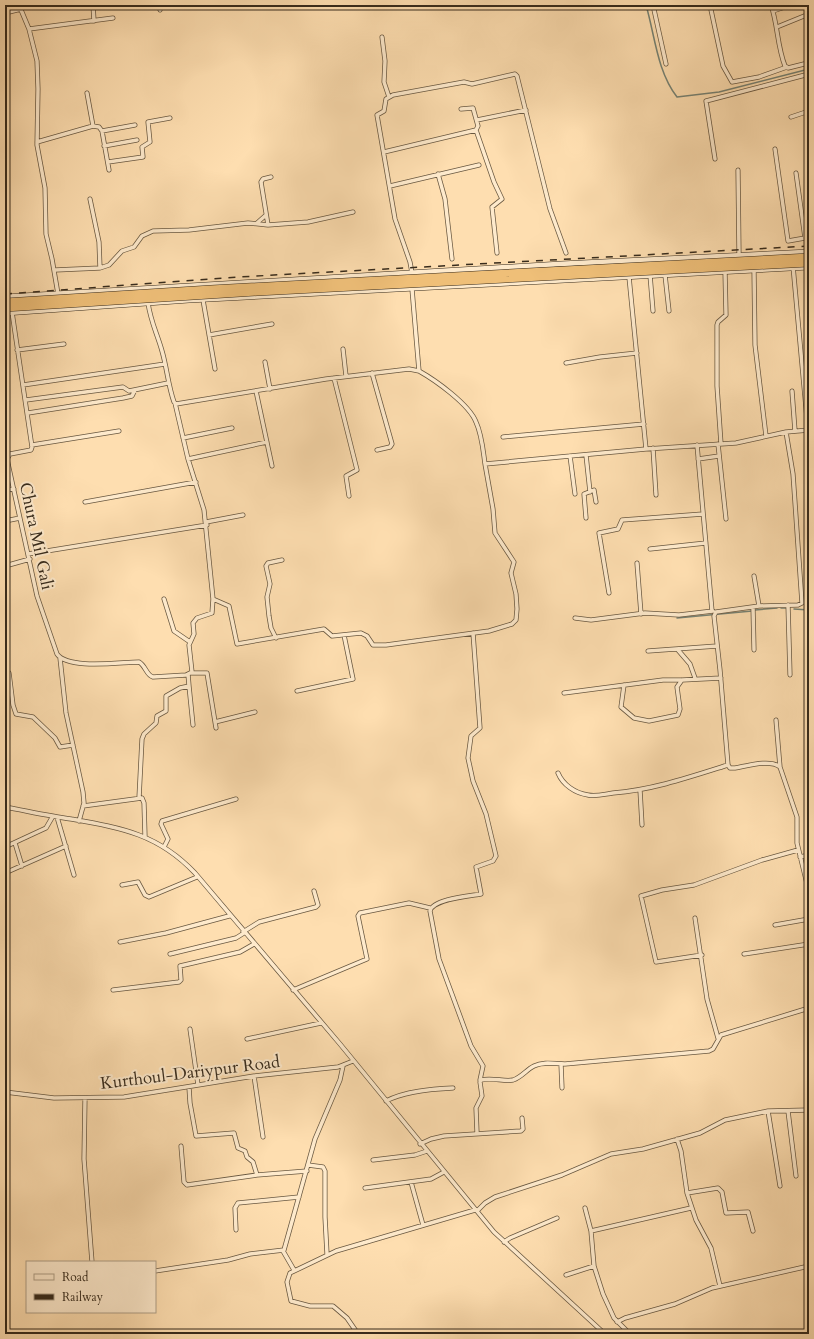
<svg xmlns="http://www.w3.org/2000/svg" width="814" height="1339" viewBox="0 0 814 1339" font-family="Cardo,serif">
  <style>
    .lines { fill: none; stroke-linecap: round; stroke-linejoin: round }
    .stream { stroke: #768274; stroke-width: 1.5 }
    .street-casing { stroke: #695841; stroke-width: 5 }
    .secondary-casing { stroke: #372b1c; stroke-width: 6 }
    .street { stroke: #feeacc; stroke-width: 3.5 }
    .secondary { stroke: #feeacc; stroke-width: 5 }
    .rail { stroke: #372b1c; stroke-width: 1.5; stroke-dasharray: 7 7; stroke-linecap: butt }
    .highway-bridge-casing { stroke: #372b1c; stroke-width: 8; stroke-linecap: butt }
    .highway-bridge { stroke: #efbf78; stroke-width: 7 }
    .labels { text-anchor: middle; stroke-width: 4; stroke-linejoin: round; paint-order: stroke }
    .street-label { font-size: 17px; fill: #372b1c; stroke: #feeacc }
  </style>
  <rect width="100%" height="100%" fill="#fedeb0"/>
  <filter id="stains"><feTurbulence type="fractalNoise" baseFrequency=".005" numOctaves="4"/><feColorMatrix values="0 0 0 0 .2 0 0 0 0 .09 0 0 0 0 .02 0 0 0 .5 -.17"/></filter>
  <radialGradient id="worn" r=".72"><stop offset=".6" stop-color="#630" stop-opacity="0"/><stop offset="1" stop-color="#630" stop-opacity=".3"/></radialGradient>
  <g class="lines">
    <path class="stream" d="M 646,5 C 655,36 657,71 677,97 L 719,92 L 809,69
      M 781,608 L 786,608
      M 794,609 L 809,610
      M 755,610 L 777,608
      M 677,618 L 752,611"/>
    <g class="street-casing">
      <path id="street" d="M 19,5 L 29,29 L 37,61 L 38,89 L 37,145 L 45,188 L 46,234 L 52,259 L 58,294
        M 93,5 L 94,21
        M 159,5 L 160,10
        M 653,5 L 666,64
        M 710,5 L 723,66 L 732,82 L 759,77 L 787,67
        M 771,5 C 778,25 777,46 785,66 L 788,68 L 808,63
        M 773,11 L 791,5
        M 5,13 L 21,9
        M 777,27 L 809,14
        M 29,29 L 113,18
        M 382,37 L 385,61 L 384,82 L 389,97
        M 791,117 L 809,111
        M 477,120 L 526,110
        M 93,126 L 99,127 L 102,131 L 109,170
        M 476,130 L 494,182 L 502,199 L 492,207 L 497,253
        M 102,131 L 135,125
        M 37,142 L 93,126 L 87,93
        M 104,146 L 137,140
        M 775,149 L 788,241 L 805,238
        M 384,152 L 476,130 L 478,126 L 473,108 L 461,109
        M 715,159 L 706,101 L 809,74
        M 108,162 L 143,157 L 142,147 L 150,142 L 148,122 L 170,118
        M 738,170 L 739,254
        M 796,173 L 805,238 L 809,240
        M 438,174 L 445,199 L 452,259
        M 390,186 L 479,165
        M 90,199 L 99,242 L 100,268
        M 257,223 L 266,215
        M 268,225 L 261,182 L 263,179 L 271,177
        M 793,266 L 808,430
        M 55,270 L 100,268 L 109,265 L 122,251 L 134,247 L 142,236 L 153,231 L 189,230 L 248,223 L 268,225 L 308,222 L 353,212
        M 754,270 L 755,345 L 766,436
        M 412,273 L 410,262 L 395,219 L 377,115 L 384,111 L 386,99 L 393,95 L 464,82 L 472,84 L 515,74 L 517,76 L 550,209 L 566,253
        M 650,275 L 653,311
        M 665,275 L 669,311
        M 629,277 L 646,449
        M 412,289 L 419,371 C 435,380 469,404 476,422 C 482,435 483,450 485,464 L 646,449 L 736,443 L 786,432 L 809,430
        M 203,300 L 215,369
        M 148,303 C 151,323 157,333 162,351 C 167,368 168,385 174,402 L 176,404 L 326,379 L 409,369 L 419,371
        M 12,312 L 32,447 L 31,450 L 10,454 L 7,459 L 37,596 L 57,654 C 68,670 121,662 139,662 C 146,666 146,675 153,677 L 186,675 L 192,672 L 189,645 L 194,634 L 193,623 L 197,618 L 212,613 L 213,599 L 204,510 L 188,459 L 175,403
        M 209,335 L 272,324
        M 343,349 L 346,376
        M 17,350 L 64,344
        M 265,362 L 270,389
        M 566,363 L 600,357 L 637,353
        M 372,373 L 392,444 L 390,447 L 377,450
        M 334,378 L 357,470 L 346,476 L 349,496
        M 23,385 L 165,364
        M 256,391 L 272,466
        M 792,391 L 795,431
        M 26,400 L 123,387 L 129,391 L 168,383
        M 28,413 L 123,398 L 132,396 L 135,390
        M 786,432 L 793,474 L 802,603 L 798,605 L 759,606 L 716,612 L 714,616 L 720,670 L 728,765 L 730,768 L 735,768 C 747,766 770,759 780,767 L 797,817 L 797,843 L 809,892
        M 503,437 L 644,424
        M 183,438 L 232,428
        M 718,444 L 726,519
        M 721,444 L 717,386 L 717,325 L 718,322 L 726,315 L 725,271
        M 32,445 L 119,431
        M 697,445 L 712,611
        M 653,448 L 656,495
        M 586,455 L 590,492
        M 570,456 L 575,494
        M 188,459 L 267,442
        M 698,459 L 719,456
        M 5,490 L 14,489
        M 85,502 L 196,482
        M 586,518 L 584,494 L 594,490 L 596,502
        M 5,521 L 20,518
        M 206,522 L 243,515
        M 650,549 L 706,543
        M 28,554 L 207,525
        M 637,563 L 641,614
        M 5,566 L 30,559
        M 754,576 L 759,606
        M 609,593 L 599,533 L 618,529 L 622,520 L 703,514
        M 164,599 L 174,631 L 190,642
        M 213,599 L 229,606 L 237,644 L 324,629 L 332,636 L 361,633 L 367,636 L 373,645 L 386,645 L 489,631 L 512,624 L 516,620 L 517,609 L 516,594 L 511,573 L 514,562 L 495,533 L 493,509 L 485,464
        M 788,605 L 790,675
        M 753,607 L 754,650
        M 575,618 L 591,620 L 645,613 L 679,615 L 713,611
        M 473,633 L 480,728 L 471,736 L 468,758 L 473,781 L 486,814 L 496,856 L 493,861 L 476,867 L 481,894 C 469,896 433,899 430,911 L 439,959 L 471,1046 L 483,1066 L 480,1080
        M 276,638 L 271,628 L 269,616 L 267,597 L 270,584 L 266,566 L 268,563 L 282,560
        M 678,650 L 690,664 L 695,678
        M 648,651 L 717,646
        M 60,658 L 66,713 L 83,792 L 84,803 L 79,821
        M 5,670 L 9,673 L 13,705 L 16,714 L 33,717 L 55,738 L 60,747 L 73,745
        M 191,673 L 207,673 L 216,728
        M 624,685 L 621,707 L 634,718 L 649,721 L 678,715 L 680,709 L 677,687 L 682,680 L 721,678
        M 189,686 L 193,725
        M 297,691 L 353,679 L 344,635
        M 564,693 L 663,680 L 681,680
        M 776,720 L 780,767
        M 215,722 L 255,712
        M 558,773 C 563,785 575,793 588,795 C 596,797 605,794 613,793 C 652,790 690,777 728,765
        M 640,790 L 642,825
        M 139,798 L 142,739 L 144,734 L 156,723 L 157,716 L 166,711 L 166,696 L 180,688 L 189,686 L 188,674
        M 83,806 L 142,798 L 144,803 L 145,836
        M 5,807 C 27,811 49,816 71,819 C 122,828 158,834 195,873 L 340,1044 L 494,1232 L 605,1334
        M 57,817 L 74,875
        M 15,843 L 22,866
        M 5,847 L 46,828 L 53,816
        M 164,847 L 168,839 L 161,824 L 162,821 L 236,799
        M 800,857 L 809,855
        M 5,873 L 66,846
        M 122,885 L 138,882 L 145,895 L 149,897 L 197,877
        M 695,918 L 707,999 L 718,1038
        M 775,925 L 809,919
        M 243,932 L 259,922 L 316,907 L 318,905 L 314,891
        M 120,942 L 166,933 L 229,916
        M 170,954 L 236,938 L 244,933
        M 744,954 L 809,944
        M 702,955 L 656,962 L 641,896 L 662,890 L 694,885 L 762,860 L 798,850
        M 113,990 L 179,982 L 181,980 L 180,966 L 240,952 L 254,944
        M 293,990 L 367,959 L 358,916 L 360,913 L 409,903 L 430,908
        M 190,1029 L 198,1085
        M 247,1039 L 321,1023
        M 561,1064 L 562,1088
        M 254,1076 L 263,1137
        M 189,1087 L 190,1103 L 196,1136 L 234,1133 L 238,1148 L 245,1151 L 247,1157 L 253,1162 L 257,1175
        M 5,1092 L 54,1098 L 124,1097 L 254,1076 L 338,1067 L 353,1061
        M 85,1098 L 84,1159 L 92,1262
        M 386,1101 C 405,1091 432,1089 453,1088
        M 768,1111 L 780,1186
        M 788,1111 L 796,1176
        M 477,1133 L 476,1108 L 482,1096 L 480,1082 L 481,1080 C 492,1077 504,1082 513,1080 C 522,1077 526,1070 534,1066 C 544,1061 555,1064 565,1064 L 709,1051 L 713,1049 L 721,1035 L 809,1008
        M 677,1139 L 681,1151 L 687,1193 L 696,1220 L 711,1248 L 720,1286
        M 420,1144 L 431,1139 L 444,1136 L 521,1131 L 523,1129 L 522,1118
        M 181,1146 L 184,1182 L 187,1185 L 257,1175 L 307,1171
        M 373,1160 L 415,1155 L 427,1151
        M 308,1165 L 323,1167 L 325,1171 L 325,1217 L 327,1254
        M 411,1182 L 423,1225
        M 365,1188 L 431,1179 L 444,1172
        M 687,1193 L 718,1188 L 722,1192 L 726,1213 L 748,1212 L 753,1231
        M 585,1208 L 591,1231 L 594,1266 L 603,1294 L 614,1318 L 630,1334
        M 477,1211 L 485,1203 L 495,1197 L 562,1175 L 611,1154 L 643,1149 L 700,1133 L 725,1120 L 768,1111 L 809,1110
        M 236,1230 L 235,1208 L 238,1203 L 299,1197
        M 591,1231 L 691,1208
        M 504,1242 L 510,1238 L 557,1218
        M 283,1251 L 294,1270
        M 155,1271 L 228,1260 L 250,1254 L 284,1250 L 315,1139 L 340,1080 L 343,1066
        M 566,1275 L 594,1266
        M 617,1322 L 625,1318 L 675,1304 L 712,1288 L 809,1266
        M 358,1334 L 347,1318 L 333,1306 L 310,1306 L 291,1301 L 287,1282 L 290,1273 L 336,1251 L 475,1210"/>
    </g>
    <g class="secondary-casing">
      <path id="secondary" d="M 5,297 L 561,264 L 809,252
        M 5,313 L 189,300 L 809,267"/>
    </g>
    <use href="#street" class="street"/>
    <use href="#secondary" class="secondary"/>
    <path class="rail" d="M 5,294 L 238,277 L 809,246"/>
    <g class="highway-bridge-casing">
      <path id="highway-bridge" d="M 5,302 L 211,289 L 809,257
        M 5,308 L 257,292 L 809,263"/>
    </g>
    <use href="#highway-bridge" class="highway-bridge"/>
  </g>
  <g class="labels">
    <g class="street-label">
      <text transform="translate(37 536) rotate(78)" y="6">Chura Mil Gali</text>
      <text transform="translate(190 1072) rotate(-7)" y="6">Kurthoul-Dariypur Road</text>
    </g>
  </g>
  <rect width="814" height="1339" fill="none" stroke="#fedeb0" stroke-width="20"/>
  <rect x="6" y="6" width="802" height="1327" fill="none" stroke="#372b1c" stroke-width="2"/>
  <rect x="10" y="10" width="794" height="1319" fill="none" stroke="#372b1c"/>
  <rect x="26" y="1261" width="130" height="52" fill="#feeacc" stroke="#ae9e86"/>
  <rect x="34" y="1274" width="20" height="6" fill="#feeacc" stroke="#ae9e86"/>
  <text x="62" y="1281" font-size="12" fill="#372b1c">Road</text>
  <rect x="34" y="1294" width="20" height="6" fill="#372b1c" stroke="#ae9e86"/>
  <text x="62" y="1301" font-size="12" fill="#372b1c">Railway</text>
  <rect width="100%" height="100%" filter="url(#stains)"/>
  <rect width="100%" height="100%" fill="url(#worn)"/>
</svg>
